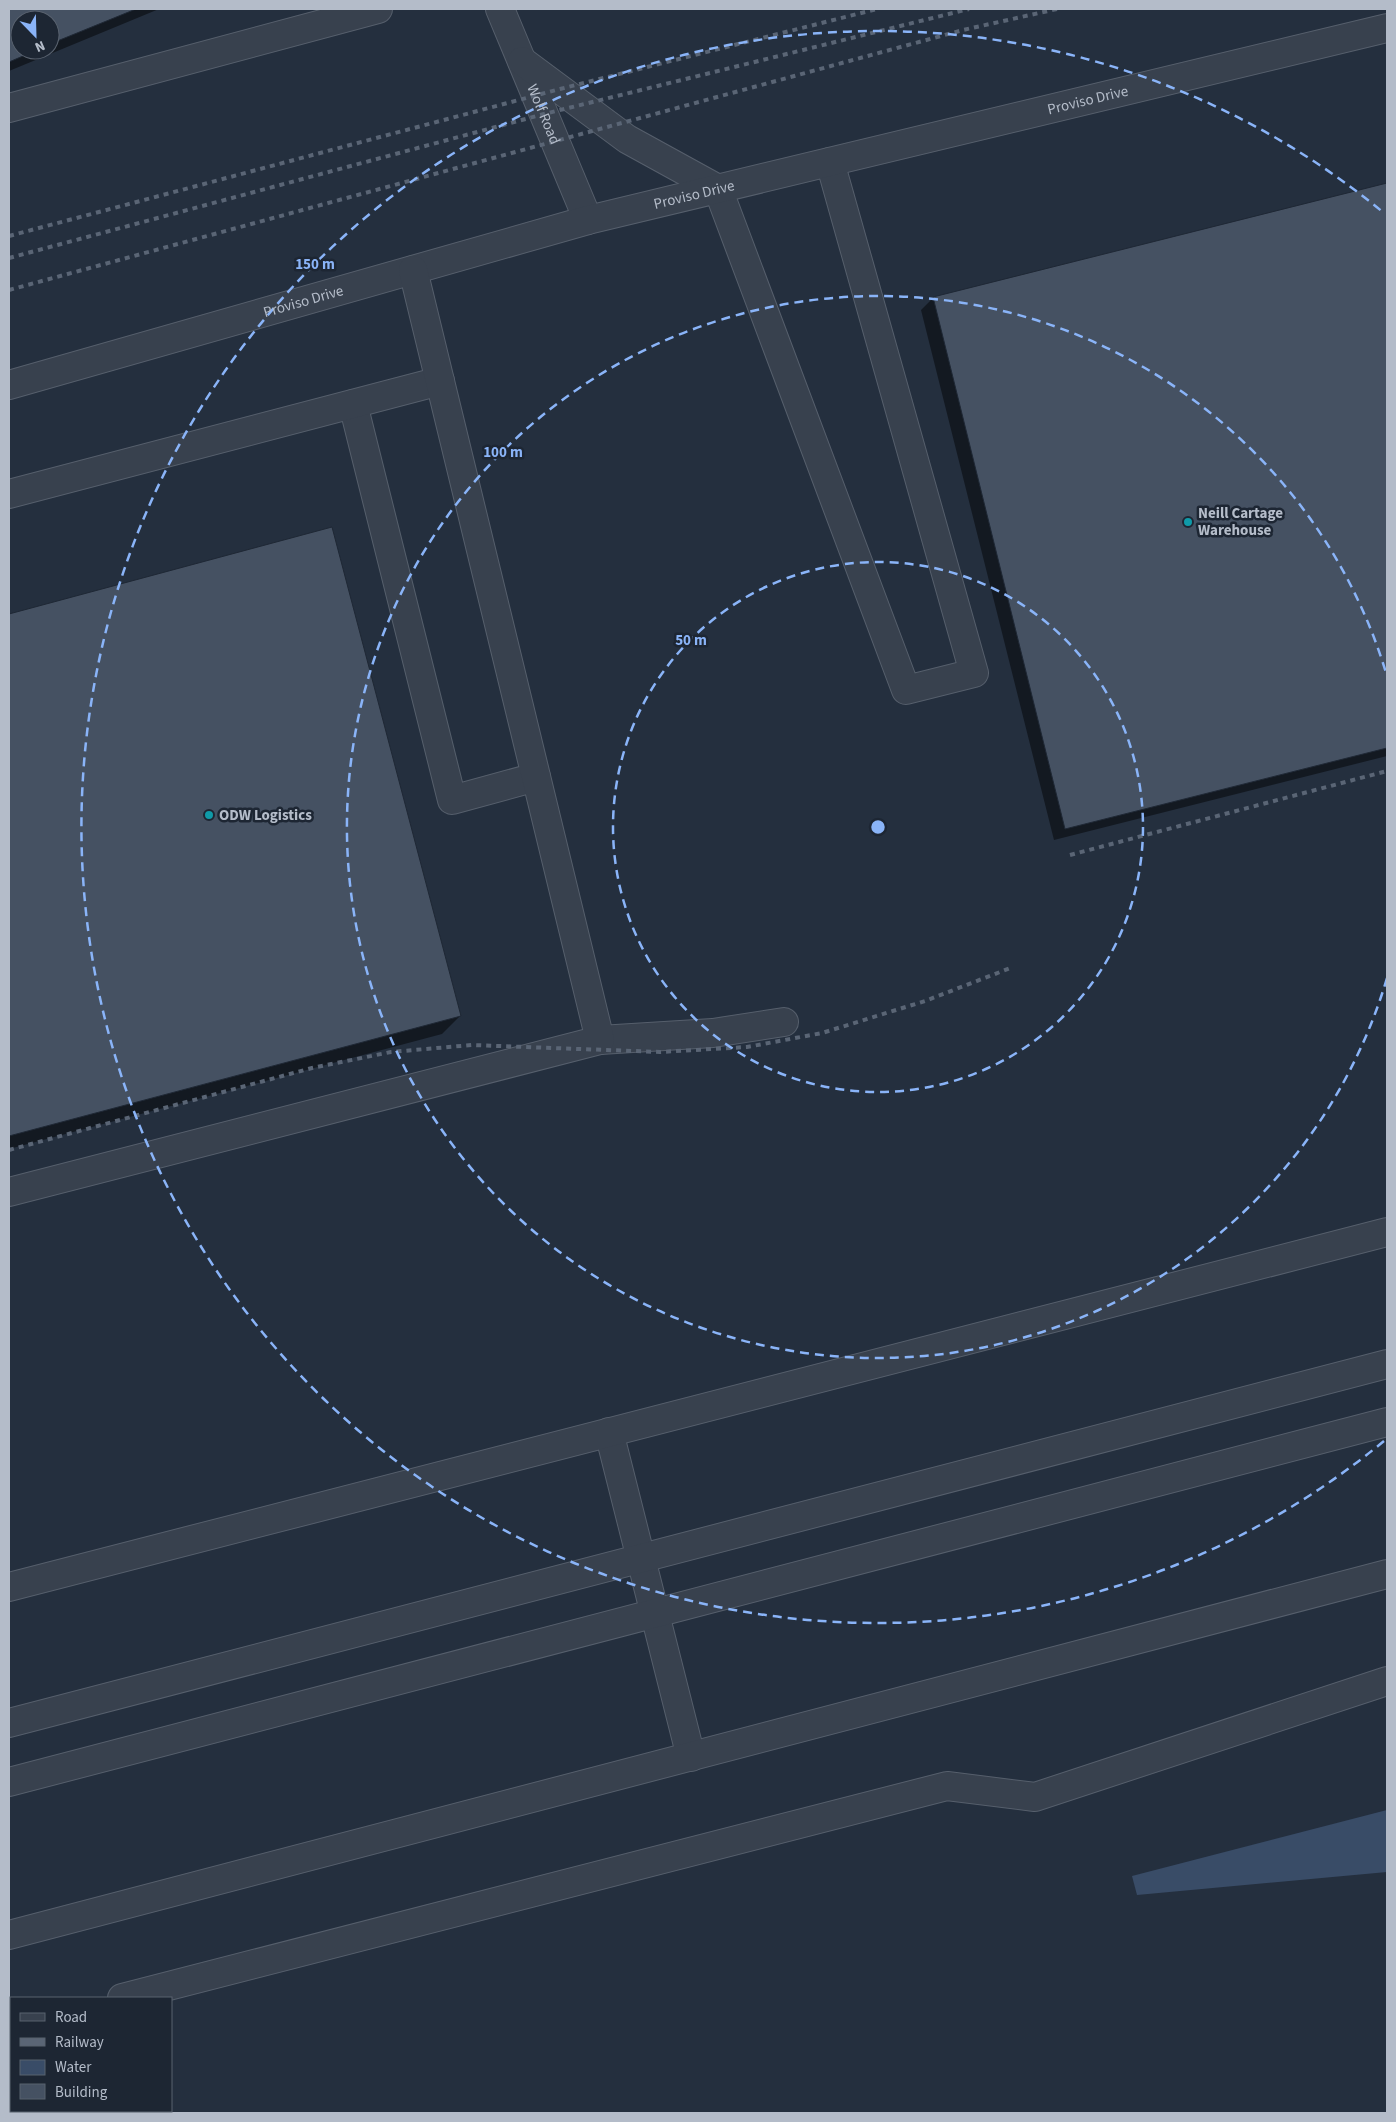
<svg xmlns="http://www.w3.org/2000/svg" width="1396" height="2122" viewBox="0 0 1396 2122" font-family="'Source Sans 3',sans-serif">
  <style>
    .water { fill: #394c67 }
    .shadow { fill: #0007; fill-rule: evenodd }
    .building { fill: #455162; stroke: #1f2835 }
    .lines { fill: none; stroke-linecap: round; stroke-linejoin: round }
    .minor-casing { stroke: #565f6c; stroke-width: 30 }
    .minor { stroke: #38414e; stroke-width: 28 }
    .rail { stroke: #5a6575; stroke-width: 4; stroke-dasharray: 5 5; stroke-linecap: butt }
    .ring { fill: none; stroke: #8ab4f8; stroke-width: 2.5; stroke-dasharray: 9 6 }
    .culture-dot { fill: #0f9aa8; stroke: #1d2633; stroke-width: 2 }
    .labels { text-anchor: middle; stroke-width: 5; stroke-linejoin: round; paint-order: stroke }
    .street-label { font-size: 15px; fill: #b4bcc9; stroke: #1d2633 }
    .poi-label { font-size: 15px; font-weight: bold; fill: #b4bcc9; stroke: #1d2633; text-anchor: start }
    .centre { fill: #8ab4f8; stroke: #1d2633; stroke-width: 2.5 }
    .ring-label { font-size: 15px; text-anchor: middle; font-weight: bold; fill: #8ab4f8; stroke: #1d2633; stroke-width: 5; stroke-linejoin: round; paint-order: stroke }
  </style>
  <rect width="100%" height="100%" fill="#242f3e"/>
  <path class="water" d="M 1387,1810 L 1387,1872 L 1137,1895 L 1132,1876 Z"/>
  <path class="shadow" d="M 9,9 L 159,9 L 9,71 ZM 20,20 L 50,20 L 50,50 L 20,50 Z
    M 1387,184 L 1387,756 L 1054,840 L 921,310 L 933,298 Z
    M 332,528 L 460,1016 L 442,1034 L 9,1149 L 9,615 Z"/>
  <path class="building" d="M 9,9 L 136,9 L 50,44 L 50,20 L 20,20 L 20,50 L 37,50 L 9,62 Z
    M 1387,183 L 1387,748 L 1065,829 L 933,297 Z
    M 332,527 L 461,1016 L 9,1136 L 9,614 Z"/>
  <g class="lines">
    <g class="minor-casing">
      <g id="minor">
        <path id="s1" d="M 500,9 L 588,220"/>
        <path d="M 522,61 L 627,139 L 718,189 L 906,690 L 974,673 L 830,162"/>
        <path d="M 9,108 L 378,9"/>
        <path id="s2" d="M 9,385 L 588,220 L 1387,28"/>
        <path d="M 353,404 L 452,800 L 536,777"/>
        <path d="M 9,494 L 440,381"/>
        <path d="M 600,1040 L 713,1033 L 784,1022"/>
        <path d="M 9,1192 L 600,1040 L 413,270"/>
        <path d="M 609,1432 L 691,1757"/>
        <path d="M 9,1587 L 1387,1232"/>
        <path d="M 9,1723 L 1387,1364"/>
        <path d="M 9,1782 L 1387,1422"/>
        <path d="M 9,1935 L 1387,1574"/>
        <path d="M 122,1998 L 947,1786 L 1035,1797 L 1387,1681"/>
        <path d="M 9,2028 L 11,2027"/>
      </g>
    </g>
    <use href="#minor" class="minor"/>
    <path class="rail" d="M 9,236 L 560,89 L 877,9
      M 9,258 L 544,114 L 969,9
      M 9,290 L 963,30 L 1057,9
      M 1070,855 L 1387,771
      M 9,1150 L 312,1068 L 391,1052 L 472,1045 L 660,1052 L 747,1047 L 822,1033 L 925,1001 L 1013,967"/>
  </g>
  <g class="ring">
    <circle cx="878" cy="827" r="265"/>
    <path d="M1387 978A531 531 0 1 1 1387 676"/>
    <path d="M1384 1441A796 796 0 1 1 1384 213"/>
  </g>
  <g class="culture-dot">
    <circle cx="1188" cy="522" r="5"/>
    <circle cx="209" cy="815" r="5"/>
  </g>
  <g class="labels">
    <g class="street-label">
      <text dy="5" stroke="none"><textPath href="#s2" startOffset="1116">Proviso Drive</textPath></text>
      <text dy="5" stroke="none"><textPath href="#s1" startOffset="114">Wolf Road</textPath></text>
      <text dy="5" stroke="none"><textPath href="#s2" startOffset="711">Proviso Drive</textPath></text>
      <text dy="5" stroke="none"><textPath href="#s2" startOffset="306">Proviso Drive</textPath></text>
    </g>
    <g class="poi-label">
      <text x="1198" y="518">Neill Cartage<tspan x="1198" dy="17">Warehouse</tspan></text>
      <text x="219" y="820">ODW Logistics</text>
    </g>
  </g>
  <circle cx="878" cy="827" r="8" class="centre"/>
  <g class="ring-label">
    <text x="315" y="269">150 m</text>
    <text x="503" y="457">100 m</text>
    <text x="691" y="645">50 m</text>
  </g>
  <rect width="1396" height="2122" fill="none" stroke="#b4bcc9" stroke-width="20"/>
  <rect x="10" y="1997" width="162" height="115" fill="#1d2633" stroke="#59626f"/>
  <rect x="20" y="2013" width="25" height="8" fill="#38414e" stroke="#59626f"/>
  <text x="55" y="2022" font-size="15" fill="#b4bcc9">Road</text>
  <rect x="20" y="2038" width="25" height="8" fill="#5a6575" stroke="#59626f"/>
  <text x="55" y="2047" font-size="15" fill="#b4bcc9">Railway</text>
  <rect x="20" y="2060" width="25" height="15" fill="#394c67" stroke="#59626f"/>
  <text x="55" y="2072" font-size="15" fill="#b4bcc9">Water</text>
  <rect x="20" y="2084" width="25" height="15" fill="#455162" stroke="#59626f"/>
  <text x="55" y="2097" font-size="15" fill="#b4bcc9">Building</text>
  <g transform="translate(35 35) rotate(157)"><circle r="24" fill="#1d2633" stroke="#59626f"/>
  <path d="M0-4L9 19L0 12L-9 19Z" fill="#8ab4f8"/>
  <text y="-8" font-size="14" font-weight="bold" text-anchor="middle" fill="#b4bcc9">N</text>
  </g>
</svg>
